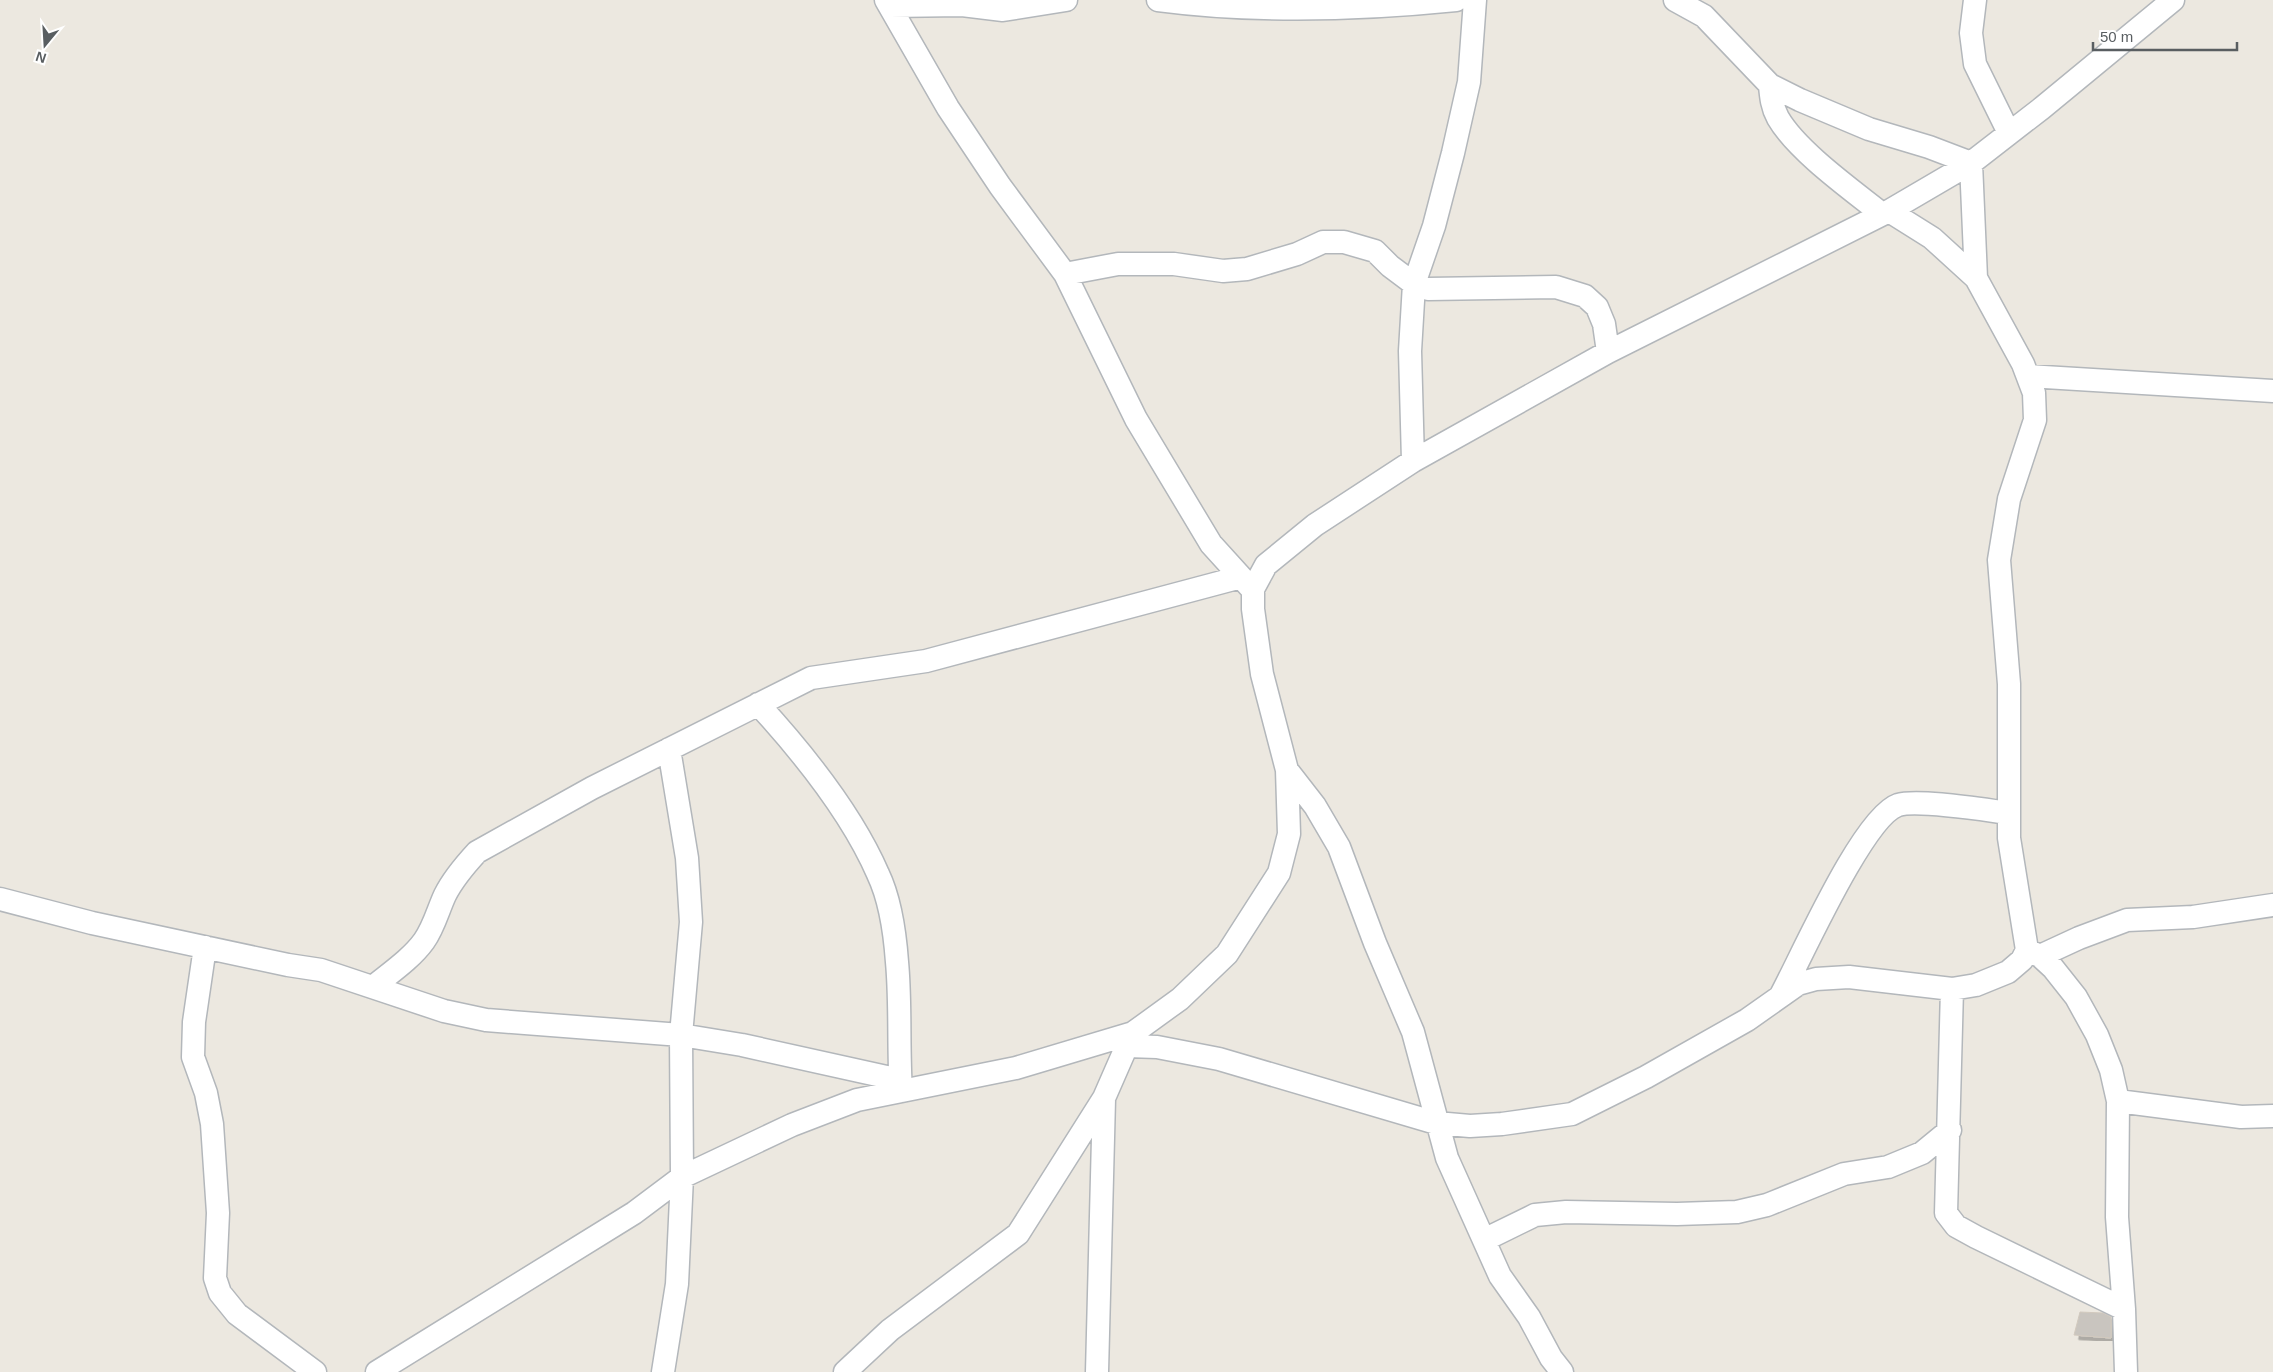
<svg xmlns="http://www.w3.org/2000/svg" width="2273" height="1372" viewBox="0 0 2273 1372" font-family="Helvetica,sans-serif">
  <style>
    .building { fill: #c9c5bf; stroke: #d1c9be; filter: url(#shadow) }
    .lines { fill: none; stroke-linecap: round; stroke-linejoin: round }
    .minor-casing { stroke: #b3b7bb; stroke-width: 25 }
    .minor { stroke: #fff; stroke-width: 22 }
  </style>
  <defs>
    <filter id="shadow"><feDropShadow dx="4.5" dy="4.5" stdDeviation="0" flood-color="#0004"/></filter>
  </defs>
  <rect width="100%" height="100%" fill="#ece8e0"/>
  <path class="building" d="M 2080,1312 L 2103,1313 L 2111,1317 L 2111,1338 L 2074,1335 Z"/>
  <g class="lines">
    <g class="minor-casing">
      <path id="minor" d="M 886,0 L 948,108 L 1000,186 L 1065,274 L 1136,419 L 1211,544 L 1250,587
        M 1158,0 C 1257,13 1357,10 1456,0
        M 1675,0 L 1704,16 L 1770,85 L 1800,100 L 1869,129 L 1929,147 L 1971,163 L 1976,278
        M 1975,0 L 1971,33 L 1975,64 L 2009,133
        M 890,6 L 962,5 L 1003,10 L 1066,0
        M 1770,85 C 1771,97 1772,107 1778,118 C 1797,151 1852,190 1882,214
        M 1065,274 L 1118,264 L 1174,264 L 1223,271 L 1247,269 L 1297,254 L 1323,242 L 1344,242 L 1375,251 L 1390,266 L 1414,284 L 1428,289 L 1556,287 L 1585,296 L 1597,307 L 1604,324 L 1608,352
        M 2028,376 L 2273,391
        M 1413,461 L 1410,351 L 1414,284 L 1434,226 L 1453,153 L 1469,82 L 1475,0
        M 758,704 C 802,752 852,814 878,874 C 890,899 895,934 897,962 C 901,1005 898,1048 901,1091
        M 1287,770 L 1315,806 L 1339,847 L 1375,943 L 1413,1032 L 1447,1158 L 1500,1276 L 1529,1317 L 1551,1358 L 1562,1372
        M 0,899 L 92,923 L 288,965 L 321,970 L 444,1011 L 486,1020 L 681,1035 L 742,1045 L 900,1080
        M 205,947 L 194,1022 L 193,1057 L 206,1093 L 212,1124 L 218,1213 L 215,1278 L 220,1293 L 237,1314 L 315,1372
        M 2027,950 L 2040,956 L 2053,968 L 2076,997 L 2097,1035 L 2111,1070 L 2118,1101 L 2117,1217 L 2124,1309 L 2126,1372
        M 2040,956 L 2079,938 L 2127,920 L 2193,917 L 2273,905
        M 373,987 C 390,973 411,959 424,941 C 434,927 438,910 445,895 C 453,879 465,865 477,852 L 592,788 L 811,678 L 926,661 L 1241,577
        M 1952,989 L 1946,1213 L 1956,1226 L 1976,1237 L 2124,1309
        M 1781,995 C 1801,958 1863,817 1898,805 C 1918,799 1985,810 2009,813
        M 1127,1046 L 1157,1047 L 1219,1059 L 1436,1123 L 1470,1126 L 1502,1124 L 1572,1114 L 1646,1077 L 1747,1020 L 1798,984 L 1816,979 L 1849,977 L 1952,989 L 1976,985 L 2008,972 L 2022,960 L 2027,950 L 2009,838 L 2009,684 L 1999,560 L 2009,499 L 2035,420 L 2034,393 L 2023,364 L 1976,278 L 1932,238 L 1889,211
        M 2118,1101 L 2241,1117 L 2273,1116
        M 1484,1240 L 1535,1215 L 1566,1212 L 1677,1214 L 1737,1212 L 1767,1205 L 1844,1174 L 1888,1167 L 1922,1153 L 1950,1130
        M 377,1372 L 634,1213 L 682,1177 L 792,1125 L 857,1100 L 1016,1068 L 1133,1033 L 1180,999 L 1227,954 L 1279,873 L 1289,834 L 1287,770 L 1262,674 L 1253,609 L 1253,589 L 1266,565 L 1315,525 L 1413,461 L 1608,352 L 1889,211 L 1971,163 L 2042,108 L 2173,0
        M 663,1372 L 677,1284 L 682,1177 L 681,1035 L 691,922 L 687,858 L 669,749
        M 845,1372 L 890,1330 L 1018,1234 L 1104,1098 L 1132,1034
        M 1097,1372 L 1104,1099"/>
    </g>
    <use href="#minor" class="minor"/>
  </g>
  <g transform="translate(45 45) rotate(198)" stroke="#ffffff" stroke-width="4" paint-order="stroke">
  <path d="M0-4L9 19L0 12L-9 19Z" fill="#595e61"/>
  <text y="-8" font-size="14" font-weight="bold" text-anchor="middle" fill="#595e61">N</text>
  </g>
  <path d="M2093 42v8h144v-8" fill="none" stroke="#595e61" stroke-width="2.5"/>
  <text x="2100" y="42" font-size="15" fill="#595e61" stroke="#ffffff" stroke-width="4" paint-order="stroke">50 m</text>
</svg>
